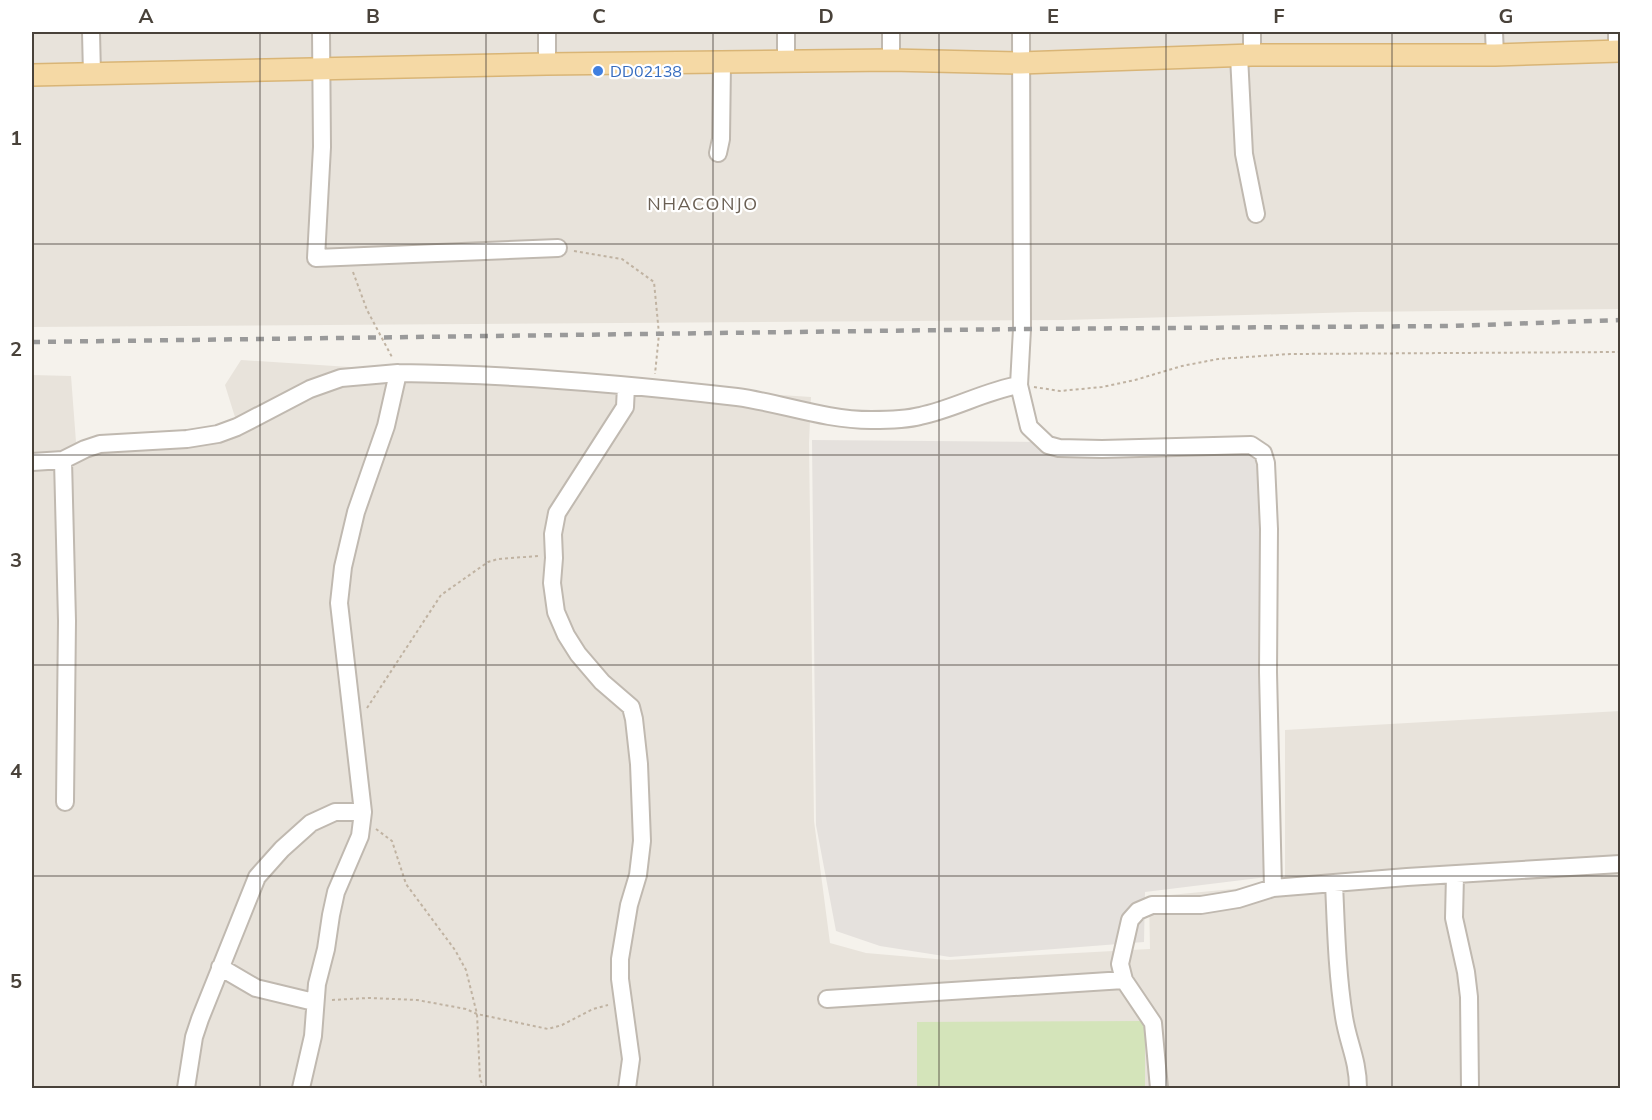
<svg xmlns="http://www.w3.org/2000/svg" width="1652" height="1120" viewBox="0 0 1652 1120" font-family="Mulish,sans-serif">
  <style>
    .residential { fill: #e8e3db }
    .industrial { fill: #e5e1dd }
    .green { fill: #d4e4ba }
    .lines { fill: none; stroke-linecap: round; stroke-linejoin: round }
    .minor-casing { stroke: #c0b9b0; stroke-width: 20 }
    .major-casing { stroke: #d9b576; stroke-width: 24 }
    .path { stroke: #c0b3a2; stroke-width: 2; stroke-dasharray: 3 3; stroke-linecap: butt }
    .minor { stroke: #fff; stroke-width: 16 }
    .major { stroke: #f5d9a5; stroke-width: 21 }
    .rail { stroke: #9a9a9a; stroke-width: 4.5; stroke-dasharray: 8 8; stroke-linecap: butt }
    .grid { fill: none; stroke: #49423a; stroke-width: 1.5; stroke-opacity: 0.55 }
    .shop-dot { fill: #3f7fe0; stroke: #fff; stroke-width: 2 }
    .labels { text-anchor: middle; stroke-width: 4.5; stroke-linejoin: round; paint-order: stroke }
    .shop-label { font-size: 16px; fill: #366cbe; stroke: #fff; text-anchor: start }
    .neighbourhood-label { font-size: 18px; letter-spacing: 1.5px; fill: #6a5f53; stroke: #fff }
    .neatline { fill: none; stroke: #49423a; stroke-width: 2 }
    .grid-label { font-size: 20px; text-anchor: middle; font-weight: bold; fill: #49423a }
  </style>
  <rect width="100%" height="100%" fill="#f5f2ec"/>
  <path class="residential" d="M 32,32 L 1620,32 L 1620,309 L 1358,312 L 1064,320 L 32,327 Z
    M 241,360 L 811,397 L 809,443 L 814,821 L 830,943 L 866,953 L 947,960 L 1150,949 L 1149,897 L 1285,884 L 1285,730 L 1620,711 L 1620,1088 L 32,1088 L 32,375 L 71,376 L 76,442 L 239,430 L 225,385 Z"/>
  <path class="industrial" d="M 812,440 L 1259,444 L 1267,877 L 1145,892 L 1144,942 L 950,957 L 880,946 L 836,931 L 816,825 Z"/>
  <path class="green" d="M 1145,1021 L 1145,1088 L 917,1088 L 917,1022 Z"/>
  <g class="lines">
    <g class="minor-casing">
      <path id="minor" d="M 91,32 L 92,75
        M 321,32 L 322,147 L 316,258 L 558,248
        M 547,32 L 547,64
        M 786,32 L 786,62
        M 1494,32 L 1495,55
        M 1617,32 L 1617,51
        M 1252,55 L 1252,32
        M 1239,56 L 1244,154 L 1256,214
        M 891,60 L 891,32
        M 718,153 L 721,139 L 722,63
        M 1019,385 L 1029,427 L 1048,445 L 1059,448 L 1102,449 L 1251,445 L 1263,453 L 1266,463 L 1269,529 L 1268,672 L 1273,888
        M 626,386 L 625,407 L 557,513 L 553,534 L 554,558 L 552,583 L 556,612 L 566,635 L 578,654 L 602,682 L 631,707 L 634,719 L 639,764 L 642,841 L 638,875 L 629,905 L 620,959 L 620,979 L 631,1059 L 627,1088
        M 63,460 L 67,621 L 65,802
        M 32,462 L 63,460 L 85,449 L 100,444 L 187,439 L 218,434 L 237,427 L 310,389 L 341,378 L 398,373
        M 1455,875 L 1454,918 L 1466,972 L 1469,997 L 1470,1088
        M 1334,883 C 1336,928 1337,973 1344,1017 C 1348,1043 1358,1060 1358,1088
        M 220,967 L 256,988 L 314,1002
        M 827,999 L 1124,980
        M 186,1088 L 194,1037 L 200,1019 L 257,877 L 282,849 L 311,823 L 335,812 L 363,812
        M 301,1088 L 313,1036 L 317,984 L 326,949 L 331,915 L 336,892 L 360,836 L 363,812 L 339,603 L 343,567 L 356,512 L 386,426 L 398,373 C 511,374 624,384 737,397 C 781,403 825,420 871,420 C 886,420 905,420 920,416 C 954,409 985,391 1019,385 L 1022,329 L 1021,32
        M 1159,1088 L 1153,1023 L 1124,980 L 1120,964 L 1130,920 L 1138,911 L 1152,905 L 1201,905 L 1238,899 L 1273,888 L 1407,877 L 1620,864"/>
    </g>
    <g class="major-casing">
      <path id="major" d="M 32,75 L 547,64 L 891,60 L 1020,63 L 1252,55 L 1495,55 L 1620,51"/>
    </g>
    <path class="path" d="M 574,251 L 622,259 L 654,282 L 659,334 L 655,374
      M 353,272 L 367,310 L 393,359
      M 1034,387 L 1060,391 L 1102,387 L 1135,380 L 1182,366 L 1218,359 L 1290,354 L 1620,352
      M 367,708 L 441,595 L 488,562 L 498,559 L 538,556
      M 376,829 L 392,841 L 406,884 L 455,950 L 466,970 L 477,1014 L 480,1079 L 484,1088
      M 332,1000 L 368,998 L 417,1000 L 466,1009 L 477,1014 L 548,1029 L 562,1025 L 593,1009 L 608,1005"/>
    <use href="#minor" class="minor"/>
    <use href="#major" class="major"/>
    <path class="rail" d="M 32,342 L 1022,329 L 1450,326 L 1620,320"/>
  </g>
  <path class="grid" d="M 260,32 L 260,1088M 486,32 L 486,1088M 713,32 L 713,1088M 939,32 L 939,1088M 1166,32 L 1166,1088M 1392,32 L 1392,1088M 32,244 L 1620,244M 32,455 L 1620,455M 32,665 L 1620,665M 32,876 L 1620,876"/>
  <circle class="shop-dot" cx="598" cy="71" r="6"/>
  <g class="labels">
    <g class="shop-label">
      <text x="610" y="77">DD02138</text>
    </g>
    <g class="neighbourhood-label">
      <text x="703" y="210">NHACONJO</text>
    </g>
  </g>
  <rect width="1652" height="1120" fill="none" stroke="#ffffff" stroke-width="66"/>
  <rect x="33" y="33" width="1586" height="1054" class="neatline"/>
  <g class="grid-label">
    <text x="146" y="23">A</text>
    <text x="373" y="23">B</text>
    <text x="599" y="23">C</text>
    <text x="826" y="23">D</text>
    <text x="1053" y="23">E</text>
    <text x="1279" y="23">F</text>
    <text x="1506" y="23">G</text>
    <text x="16" y="145">1</text>
    <text x="16" y="356">2</text>
    <text x="16" y="567">3</text>
    <text x="16" y="778">4</text>
    <text x="16" y="988">5</text>
  </g>
</svg>
